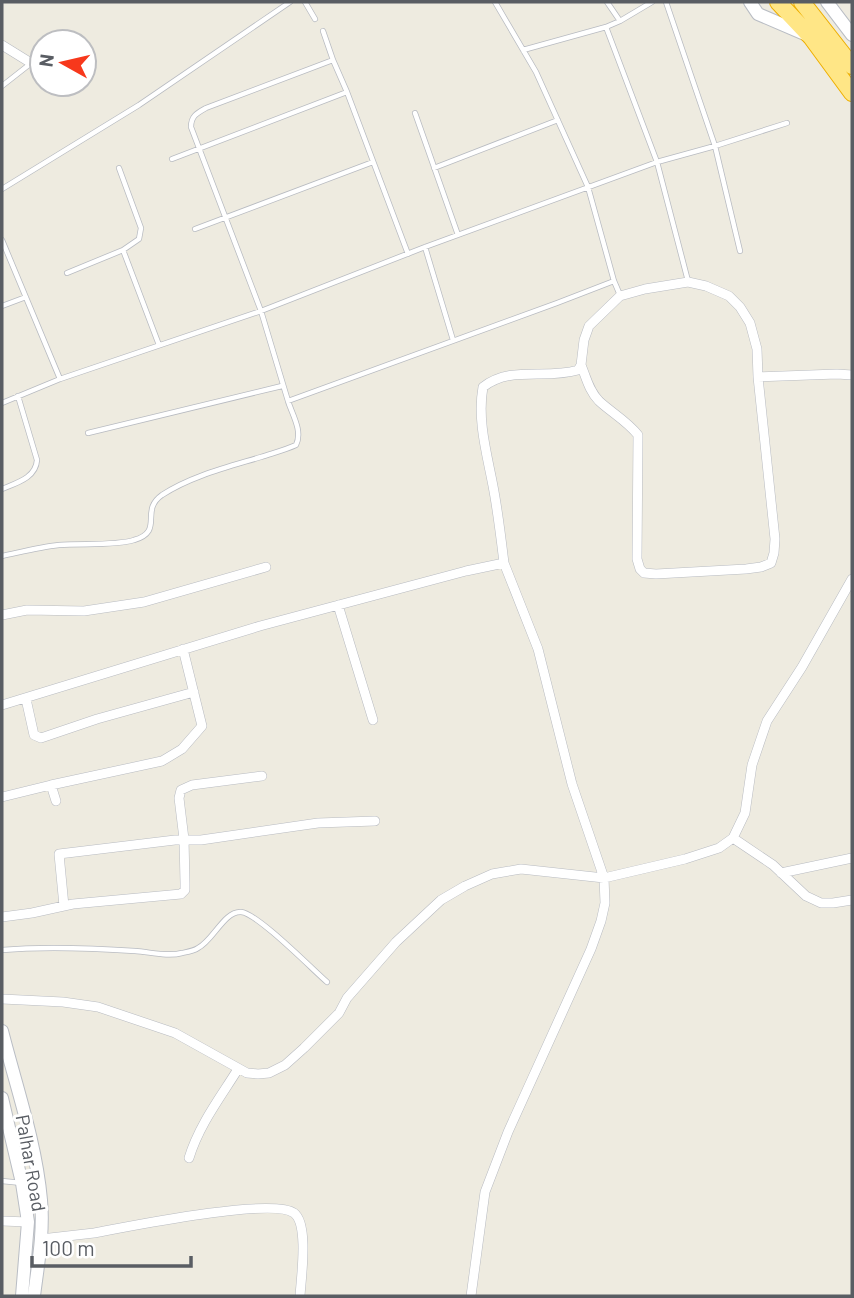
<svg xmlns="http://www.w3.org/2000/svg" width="854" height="1298" viewBox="0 0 854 1298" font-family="Barlow,sans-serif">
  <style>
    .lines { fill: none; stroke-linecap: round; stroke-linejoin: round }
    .lane-casing { stroke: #b8bbc1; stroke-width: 6 }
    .street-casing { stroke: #b8bbc1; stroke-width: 10 }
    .secondary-casing { stroke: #b9bdc4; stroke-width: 14 }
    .highway-casing { stroke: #eeaf00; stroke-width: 18 }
    .lane { stroke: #fff; stroke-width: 4.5 }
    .street { stroke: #fff; stroke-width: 9 }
    .secondary { stroke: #fff; stroke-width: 12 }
    .highway { stroke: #ffe686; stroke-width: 16 }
    .labels { text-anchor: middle; stroke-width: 6; stroke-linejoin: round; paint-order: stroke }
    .street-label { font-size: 19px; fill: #595d63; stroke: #fff }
  </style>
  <rect width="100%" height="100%" fill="#eeebe0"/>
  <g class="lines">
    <g class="lane-casing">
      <path id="lane" d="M 305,2 L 315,19
        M 495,2 L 536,72 L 588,187 L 614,281 L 620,295
        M 607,2 L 620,21
        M 666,2 L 715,146 L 740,251
        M 606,27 L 657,162 L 688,281
        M 323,31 L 333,60 L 347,92 L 408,254
        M 523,50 L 606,27 L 620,21 L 652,2
        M 333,60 L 206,108 C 197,113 191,116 191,127 L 261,311 L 288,401 L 557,303 L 614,281
        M 2,86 L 30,64
        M 415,113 L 458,235
        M 172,159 L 347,92
        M 434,168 L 558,120
        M 2,189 L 139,105 L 290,2
        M 195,229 L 373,162
        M 2,240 L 60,379
        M 425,247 L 453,340
        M 123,250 L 159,345
        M 67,273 L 123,250 L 139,239 L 141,228 L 119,168
        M 2,306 L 26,297
        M 2,403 L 60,379 L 261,311 L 425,247 L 657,162 L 715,146 L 787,123
        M 88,433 L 282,386
        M 2,489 C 16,483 36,478 37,460 L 18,396
        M 2,556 C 21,552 40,547 59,545 C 81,543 115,546 134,540 C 165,531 139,511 162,495 C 191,476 228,467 261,457 C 273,453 285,450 296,445 C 303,431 292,414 288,401
        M 2,950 C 45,946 91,948 135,951 C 150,952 168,957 182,953 C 187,952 194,951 198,948 C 213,941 224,911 241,912 C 257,913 312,969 327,982
        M 2,1181 L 22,1183 L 36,1180"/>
    </g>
    <g class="street-casing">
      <path id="street" d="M 2,45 L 31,63 L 42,67
        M 758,377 L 837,374 L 852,375
        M 504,563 C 501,538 498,512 493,486 C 487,454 477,420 483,387 C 512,365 545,380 578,370 L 581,365 L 584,340 L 589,326 L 620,296 L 645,289 L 688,282 L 706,286 L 729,296 L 740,307 L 750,323 L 757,349 L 758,377 L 775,539 L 774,553 L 771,563 L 761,567 L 746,569 L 656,574 L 644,573 L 640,569 L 637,559 L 638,435 C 627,421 612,413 599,401 C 589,391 586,377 581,365
        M 338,605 L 373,720
        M 2,615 L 27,610 L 84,611 L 144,602 L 266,567
        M 26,699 L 34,735 L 41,738 L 97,719 L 194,692
        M 2,705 L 260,626 L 466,571 L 504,563 L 538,649 L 572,784 L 604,878 L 605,903 L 601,921 L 591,949 L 508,1132 L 485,1192 L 471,1296
        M 51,785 L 56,801
        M 2,797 L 51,785 L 162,761 L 182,749 L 202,726 L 183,649
        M 733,838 L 773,865 L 806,896 L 821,903 L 833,903 L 852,900
        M 781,873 L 852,858
        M 64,906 L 59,854 L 175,840 L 201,840 L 318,823 L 375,821
        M 2,917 L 32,913 L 73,904 L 181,894 L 185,890 L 185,883 L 184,839 L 179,798 L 181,790 L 192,785 L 262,776
        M 2,999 L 63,1002 L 98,1007 L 175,1033 L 247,1073 L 258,1074 L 269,1073 L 285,1065 L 304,1048 L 339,1013 L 347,998 L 396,942 L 441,900 L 465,886 L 492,874 L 521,869 L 604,878 L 685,859 L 719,848 L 733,838 L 745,813 L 752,765 L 767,721 L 802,667 L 852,579
        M 189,1158 C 199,1125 220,1098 238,1069
        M 2,1221 L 28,1222
        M 41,1239 C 59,1237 76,1235 94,1233 C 126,1227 272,1197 294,1213 C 309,1224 301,1279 300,1296"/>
    </g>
    <g class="secondary-casing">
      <path id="secondary" d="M 750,2 L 758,14 L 807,35
        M 827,2 L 852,35
        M 2,1031 C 16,1086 36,1143 41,1200 C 44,1232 38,1264 34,1296
        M 2,1098 L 22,1183 L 28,1222 L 22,1296"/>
    </g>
    <g class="highway-casing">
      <path id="highway" d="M 778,2 L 811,37 L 852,93
        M 802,2 L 852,66"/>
    </g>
    <use href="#lane" class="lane"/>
    <use href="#street" class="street"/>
    <use href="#secondary" class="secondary"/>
    <use href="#highway" class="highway"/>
  </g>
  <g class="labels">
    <g class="street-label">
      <text transform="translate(31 1163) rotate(80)" y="7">Palhar Road</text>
    </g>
  </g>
  <rect width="854" height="1298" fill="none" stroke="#595d63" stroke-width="7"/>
  <g transform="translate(63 63) rotate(278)"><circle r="33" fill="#ffffff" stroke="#bdbec1" stroke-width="2"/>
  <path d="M0-5L12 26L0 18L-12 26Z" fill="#f7381c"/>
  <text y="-10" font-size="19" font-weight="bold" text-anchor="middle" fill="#595d63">N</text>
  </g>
  <path d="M32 1256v10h159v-10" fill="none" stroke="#595d63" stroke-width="3.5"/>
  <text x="42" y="1256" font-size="21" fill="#595d63" stroke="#ffffff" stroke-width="5" paint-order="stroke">100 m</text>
</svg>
